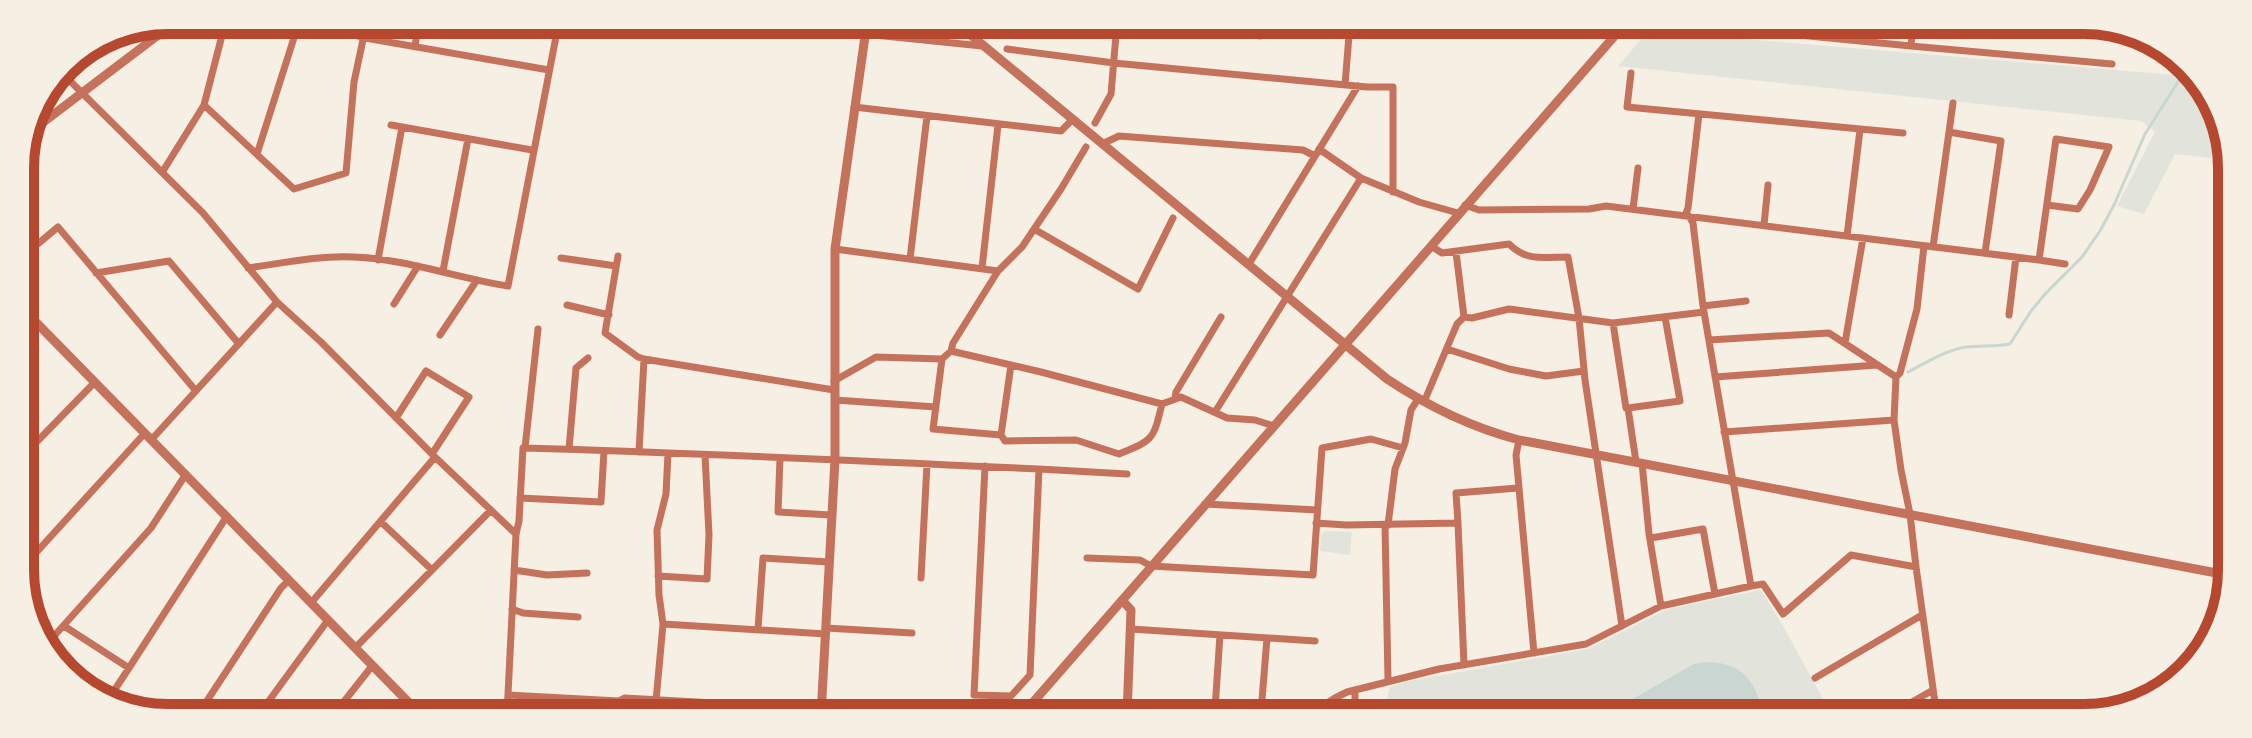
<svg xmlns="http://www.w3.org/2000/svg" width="2252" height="738" viewBox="0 0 2252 738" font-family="'Noto Sans',sans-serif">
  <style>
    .green { fill: #e2e4dc }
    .water { fill: #c9d6d2 }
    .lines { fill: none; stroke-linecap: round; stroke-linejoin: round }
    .stream { stroke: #c9d6d2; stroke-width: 3 }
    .minor { stroke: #c5725c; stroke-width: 7 }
    .tertiary { stroke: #c5725c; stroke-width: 9 }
    .rim { fill: none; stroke: #b5482f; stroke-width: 10 }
  </style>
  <rect width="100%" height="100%" fill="#f6efe4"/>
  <path class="green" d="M 1648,31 L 2199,77 L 2229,140 L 2229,160 L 2175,154 L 2144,214 L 2117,206 L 2155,132 L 2141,121 L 1618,66 Z
    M 1325,531 L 1352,532 L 1350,555 L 1320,551 L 1321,535 Z
    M 1761,590 L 1783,626 L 1833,717 L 1383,716 L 1390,687 L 1404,682 L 1588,649 L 1668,609 Z"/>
  <path class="water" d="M 1707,662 C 1746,663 1755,683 1765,717 L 1710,717 L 1709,715 L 1706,717 L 1603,716 L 1694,664 Z"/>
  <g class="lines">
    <path class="stream" d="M 1908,372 C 1925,363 1946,350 1966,347 C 1980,345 1995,347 2010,344 L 2031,311 L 2046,293 L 2082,257 L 2100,231 L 2114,205 L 2145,134 L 2183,74 L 2187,65"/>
    <path class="minor" d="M 290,20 L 371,39 L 549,70
      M 1685,24 L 1911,46 L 1913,25
      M 865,34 L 982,46
      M 1260,36 L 1261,23
      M 1862,41 L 1864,24
      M 415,46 L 419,21
      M 1911,46 L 2112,64
      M 1007,49 L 1114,63 L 1367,87 L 1393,87 L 1393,192
      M 60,71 L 203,213 L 277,302 L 321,342 L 435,457 L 516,534
      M 1631,73 L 1627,107 L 1903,133
      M 1345,85 L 1350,23
      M 204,105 L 294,189 L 346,173 L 354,82 L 367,21
      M 854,107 L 1061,131 L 1072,120
      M 1095,123 L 1111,94 L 1117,23
      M 391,125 L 532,150
      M 1949,132 L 1953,103
      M 1102,144 L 1119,136 L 1303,150 L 1315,156
      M 1319,149 L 1361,178 L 1419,202 L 1458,213
      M 257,154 L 299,22
      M 163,171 L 204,105 L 226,20
      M 1465,205 L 1479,210 L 1589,209 L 1606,206 L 2039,260 L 2056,139 L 2109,147 L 2090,190 L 2078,209 L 2047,205
      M 1633,209 L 1638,168
      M 1685,216 L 1688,208 L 1699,114
      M 1689,216 L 1693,223 L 1703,306 L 1751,586
      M 1764,225 L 1768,185
      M 1034,229 L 1138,289 L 1173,218
      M 1847,236 L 1860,130
      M 1431,246 L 1442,253 L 1509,244 C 1527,262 1544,257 1568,257 L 1579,318 L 1585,380 L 1622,626
      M 1924,246 L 1917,309 L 1900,373 L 1896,377 L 1894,420 L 1901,470 L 1910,514 L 1916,567 L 1937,717
      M 1933,247 L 1949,132 L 2001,141 L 1985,253
      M 835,249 L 998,271
      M 1456,252 L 1464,317
      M 618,256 L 605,333 L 638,357 L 644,359 L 834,390
      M 21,258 L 58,227 L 196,391
      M 561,258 L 616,266
      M 910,259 L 927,116
      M 378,260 L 402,127
      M 2039,260 L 2065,264
      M 1249,264 L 1358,86
      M 248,268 C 283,263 319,255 354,257 C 406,259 457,278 508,286 L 559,21
      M 982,268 L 998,125
      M 443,271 L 468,139
      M 96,273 L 169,261 L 239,344
      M 394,304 L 418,266
      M 567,305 L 609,315
      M 1703,306 L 1746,301
      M 2009,315 L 2016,257
      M 1613,323 L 1626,408 L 1628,408 L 1680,401 L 1665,317
      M 440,335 L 477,280
      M 1709,340 L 1829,333 L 1896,377
      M 1845,343 L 1863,238
      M 1447,349 L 1509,369 L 1546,376 L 1584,371
      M 951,351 L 1041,372 L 1162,404 L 1181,397 L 1227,418 L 1255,420 L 1274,426
      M 1011,365 L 1001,435 L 1005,441 L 1076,440 L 1119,454 C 1153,440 1153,441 1162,404
      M 1715,377 L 1877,365
      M 834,381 L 876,357 L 942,359
      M 1175,398 L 1176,392 L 1221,317
      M 835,400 L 936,407
      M 1424,402 L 1457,324 L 1464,317 L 1472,318 L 1509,309 L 1613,323 L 1704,312
      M 1628,408 L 1636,462
      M 1215,412 L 1361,178
      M 396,418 L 426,371 L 469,397 L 432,454
      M 1724,432 L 1894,420
      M 1001,435 L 933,429 L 942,359 L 951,351 L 953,343 L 998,271 L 1022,247 L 1061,189 L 1086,147
      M 152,439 L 277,302
      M 1519,440 L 1516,455 L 1534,653
      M 525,448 C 696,453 868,461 1039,469 L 1030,675 L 1011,696 L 974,695 L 985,466
      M 569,449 L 576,368 L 588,358
      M 639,452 L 644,359
      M 22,457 L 95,382
      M 780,458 L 778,512 L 831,515
      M 1642,463 L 1649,534 L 1661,606
      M 1039,469 L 1127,474
      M 520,498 L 601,502 L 604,451
      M 1205,504 L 1317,510
      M 1316,523 L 1346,525 L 1458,523 L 1464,665
      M 1458,523 L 1456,493 L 1518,488
      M 1385,525 L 1388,681
      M 1388,525 L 1395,469 L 1405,443 L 1411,410 L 1418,399
      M 1651,538 L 1703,529 L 1715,594
      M 1087,558 L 1140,560 L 1151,566 L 1313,575 L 1322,448 L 1371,439 L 1403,448
      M 23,567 L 145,433
      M 432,570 L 491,510
      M 514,570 L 547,575 L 587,573
      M 658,576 L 707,579 L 709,535 L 705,455
      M 921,578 L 927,464
      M 311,603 L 435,457
      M 512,609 L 523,613 L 578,617
      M 663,624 L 826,634
      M 64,626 L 129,668 L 227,516
      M 826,628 L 912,633
      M 758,629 L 763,558 L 829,562
      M 1131,629 L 1315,641
      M 46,645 L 151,528 L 186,474
      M 355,648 L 432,570 L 381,522
      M 1815,678 L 1922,615
      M 1355,690 L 1355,716
      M 508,695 L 619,701 L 625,698 L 821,709
      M 108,700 L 129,668
      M 656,701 L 663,624 L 659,595 L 657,530 L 666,494 L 668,453
      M 1127,702 L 1309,715 L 1335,698 L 1347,692 L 1439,669 L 1586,644 L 1661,606 L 1751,586 L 1763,584 L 1783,614 L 1851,555 L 1916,567
      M 1215,709 L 1220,635
      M 1261,712 L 1267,638
      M 199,713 L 281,588 L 289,580
      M 260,713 L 328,620
      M 335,713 L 372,666
      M 507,714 L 516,534 L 519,521 L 523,448 L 525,448 L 538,329
      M 575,714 L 576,699
      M 638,714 L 639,699
      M 1886,717 L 1933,690"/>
    <path class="tertiary" d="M 955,22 L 1387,379 C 1429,407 1470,427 1519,440 L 2227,575
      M 33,130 L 178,20
      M 21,307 L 420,714
      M 1122,600 L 1131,610 L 1127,715
      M 2222,615 L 2227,597
      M 821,715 L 835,460 L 835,249 L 867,22
      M 1022,715 L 1625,24"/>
  </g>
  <path d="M0 0H2252V738H0ZM168 34H2084A134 134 0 0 1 2218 168V570A134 134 0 0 1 2084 704H168A134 134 0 0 1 34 570V168A134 134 0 0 1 168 34Z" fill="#f6efe4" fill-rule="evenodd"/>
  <path class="rim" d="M168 34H2084A134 134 0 0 1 2218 168V570A134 134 0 0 1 2084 704H168A134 134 0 0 1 34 570V168A134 134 0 0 1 168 34Z"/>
</svg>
